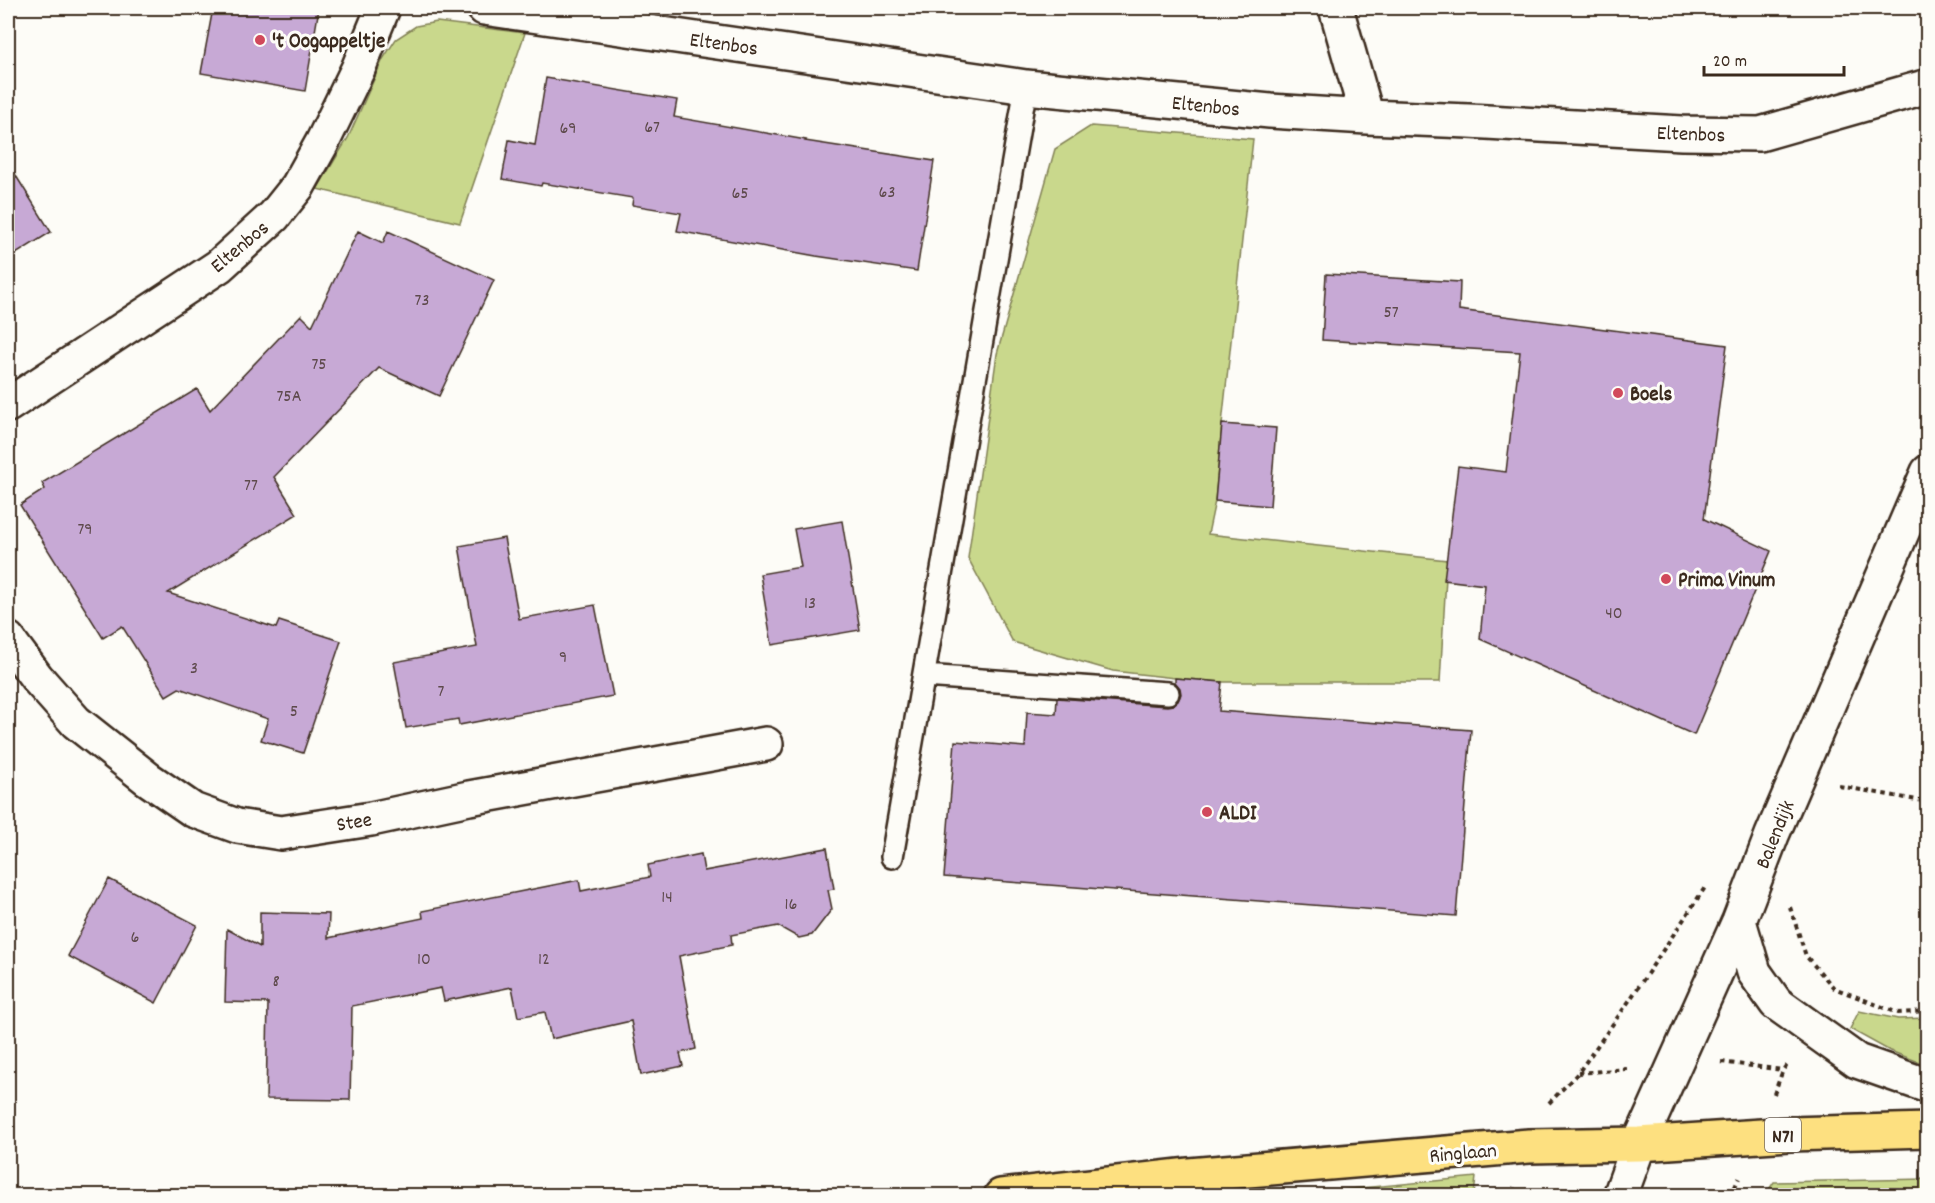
<svg xmlns="http://www.w3.org/2000/svg" width="1935" height="1203" viewBox="0 0 1935 1203" font-family="Dekko,sans-serif">
  <style>
    .green { fill: #c9d88c; stroke: #828155; stroke-width: 1.5 }
    .building { fill: #c7a9d5; stroke: #3b2a1e; stroke-width: 1.5 }
    .lines { fill: none; stroke-linecap: round; stroke-linejoin: round }
    .lane-casing { stroke: #3b2a1e; stroke-width: 26 }
    .street-casing { stroke: #3b2a1e; stroke-width: 38 }
    .highway-casing { stroke: #3b2a1e; stroke-width: 38 }
    .path { stroke: #3b2a1e; stroke-width: 4; stroke-dasharray: 4.5 4.5; stroke-linecap: butt }
    .lane { stroke: #fdfcf7; stroke-width: 21 }
    .street { stroke: #fdfcf7; stroke-width: 33 }
    .highway { stroke: #fde080; stroke-width: 33 }
    .poi-dot { fill: #d1495b; stroke: #fdfcf7; stroke-width: 2 }
    .labels { text-anchor: middle; stroke-width: 6; stroke-linejoin: round; paint-order: stroke }
    .number-label { font-size: 18px; fill: #5e4a4c }
    .shield { fill: #fdfcf7; stroke: #75695f; stroke-width: 1.5 }
    .shield-label { font-size: 20px; font-weight: bold; fill: #3b2a1e }
    .poi-label { font-size: 21px; font-weight: bold; fill: #3b2a1e; stroke: #fdfcf7; text-anchor: start }
    .street-label { font-size: 21px; fill: #3b2a1e; stroke: #fdfcf7 }
  </style>
  <rect width="100%" height="100%" fill="#fdfcf7"/>
  <filter id="ink" filterUnits="userSpaceOnUse"><feTurbulence type="fractalNoise" baseFrequency=".0167" numOctaves="2"/><feDisplacementMap in="SourceGraphic" scale="12" xChannelSelector="R" yChannelSelector="G"/><feConvolveMatrix kernelMatrix="1 2 1 2 8 2 1 2 1" color-interpolation-filters="sRGB"/></filter>
  <g filter="url(#ink)">
    <path class="green" d="M 437,22 L 525,33 L 460,223 L 317,189 L 348,138 L 383,59 L 396,39 L 416,26 Z
      M 1091,126 L 1253,139 L 1222,424 L 1215,501 L 1208,534 L 1447,560 L 1440,682 L 1222,682 L 1175,678 L 1113,671 L 1013,642 L 968,558 L 997,354 L 1055,149 Z
      M 1859,1011 L 1898,1019 L 1927,1018 L 1927,1065 L 1890,1051 L 1850,1029 Z
      M 1476,1177 L 1474,1195 L 1287,1195 Z
      M 1927,1179 L 1927,1195 L 1765,1195 L 1774,1182 Z"/>
    <path class="building" d="M 213,8 L 319,8 L 305,91 L 201,73 Z
      M 546,78 L 677,100 L 674,117 L 806,140 L 805,141 L 934,161 L 917,271 L 816,256 L 677,231 L 681,213 L 632,205 L 633,198 L 542,183 L 541,186 L 502,179 L 509,140 L 535,145 Z
      M 8,163 L 51,232 L 8,259 Z
      M 358,231 L 383,243 L 388,231 L 494,280 L 439,396 L 379,368 L 274,477 L 297,514 L 168,593 L 276,628 L 279,621 L 341,641 L 303,753 L 261,740 L 268,719 L 179,688 L 166,696 L 122,626 L 103,638 L 20,505 L 45,489 L 42,483 L 197,389 L 210,410 L 301,315 L 312,326 Z
      M 1326,274 L 1460,282 L 1459,310 L 1727,345 L 1704,519 L 1771,551 L 1694,735 L 1480,639 L 1485,585 L 1444,580 L 1458,466 L 1506,472 L 1520,352 L 1322,340 Z
      M 1222,424 L 1276,428 L 1270,506 L 1215,501 Z
      M 842,521 L 860,630 L 772,645 L 760,574 L 801,567 L 794,529 Z
      M 504,538 L 519,619 L 595,605 L 613,696 L 459,725 L 458,719 L 406,728 L 394,662 L 477,647 L 459,546 Z
      M 1175,678 L 1222,682 L 1219,711 L 1471,730 L 1456,916 L 944,877 L 955,741 L 1025,747 L 1027,712 L 1056,714 L 1057,698 L 1167,706 L 1173,705 L 1178,701 L 1181,694 L 1180,688 L 1175,682 Z
      M 827,848 L 834,889 L 828,890 L 832,909 L 812,935 L 799,938 L 778,926 L 731,935 L 732,945 L 679,956 L 696,1049 L 680,1053 L 683,1066 L 641,1075 L 631,1021 L 551,1039 L 545,1012 L 518,1017 L 512,987 L 444,1001 L 441,988 L 352,1006 L 350,1100 L 266,1099 L 268,1003 L 225,1002 L 227,929 L 260,947 L 260,912 L 329,914 L 328,938 L 423,918 L 422,911 L 579,880 L 581,891 L 650,877 L 648,865 L 701,854 L 704,871 Z
      M 109,879 L 197,925 L 156,1003 L 68,956 Z"/>
    <g class="lines">
      <g class="lane-casing">
        <path id="lane" d="M 924,676 L 1168,693
          M 892,857 L 1026,87"/>
      </g>
      <g class="street-casing">
        <path id="street" d="M 484,8 L 1026,87 L 1270,111 L 1367,117 L 1469,121 L 1682,133 L 1760,134 L 1928,86
          M 1336,8 L 1367,117
          M 8,405 L 219,266 L 274,216 L 298,186 L 322,143 L 358,69 L 383,8
          M 8,639 L 37,678 L 76,722 L 148,779 L 193,810 L 237,826 L 281,833 L 371,819 L 469,798 L 766,744
          M 1739,921 L 1754,972 L 1776,1003 L 1857,1061 L 1928,1086
          M 1620,1196 L 1639,1144 L 1739,921 L 1772,835 L 1928,472"/>
      </g>
      <g class="highway-casing">
        <path id="highway" d="M 1001,1196 L 1189,1175 L 1529,1146 L 1639,1144 L 1790,1134 L 1928,1130"/>
      </g>
      <path class="path" d="M 1839,786 L 1928,802
        M 1790,907 L 1806,956 L 1834,988 L 1898,1013 L 1928,1011
        M 1721,1062 L 1783,1070
        M 1578,1073 L 1627,1069
        M 1774,1094 L 1783,1070 L 1788,1063
        M 1549,1103 L 1578,1073 L 1627,1004 L 1706,886
        M 1511,1196 L 1514,1187
        M 1731,1196 L 1739,1178"/>
      <use href="#lane" class="lane"/>
      <use href="#street" class="street"/>
      <use href="#highway" class="highway"/>
    </g>
  </g>
  <g class="poi-dot">
    <circle cx="260" cy="40" r="6"/>
    <circle cx="1618" cy="393" r="6"/>
    <circle cx="1666" cy="579" r="6"/>
    <circle cx="1207" cy="812" r="6"/>
  </g>
  <g class="labels">
    <g class="number-label">
      <text x="652" y="132">67</text>
      <text x="568" y="133">69</text>
      <text x="887" y="197">63</text>
      <text x="740" y="198">65</text>
      <text x="422" y="305">73</text>
      <text x="1391" y="317">57</text>
      <text x="319" y="369">75</text>
      <text x="289" y="401">75A</text>
      <text x="251" y="490">77</text>
      <text x="85" y="534">79</text>
      <text x="810" y="608">13</text>
      <text x="1614" y="618">40</text>
      <text x="563" y="662">9</text>
      <text x="194" y="673">3</text>
      <text x="441" y="696">7</text>
      <text x="294" y="716">5</text>
      <text x="667" y="902">14</text>
      <text x="791" y="909">16</text>
      <text x="135" y="942">6</text>
      <text x="424" y="964">10</text>
      <text x="544" y="964">12</text>
      <text x="276" y="986">8</text>
    </g>
    <rect class="shield" x="1765" y="1118" width="36" height="34" rx="4.5"/>
    <g class="shield-label">
      <text x="1783" y="1142">N71</text>
    </g>
    <g class="poi-label">
      <text x="272" y="47">'t Oogappeltje</text>
      <text x="1630" y="400">Boels</text>
      <text x="1678" y="586">Prima Vinum</text>
      <text x="1219" y="819">ALDI</text>
    </g>
    <g class="street-label">
      <text transform="translate(724 43) rotate(8)" y="7">Eltenbos</text>
      <text transform="translate(1206 105) rotate(6)" y="7">Eltenbos</text>
      <text transform="translate(1691 133) rotate(2)" y="7">Eltenbos</text>
      <text transform="translate(239 246) rotate(-40)" y="7">Eltenbos</text>
      <text transform="translate(354 821) rotate(-9)" y="7">Stee</text>
      <text transform="translate(1774 834) rotate(-68)" y="7">Balendijk</text>
      <text transform="translate(1463 1152) rotate(-5)" y="7">Ringlaan</text>
    </g>
  </g>
  <rect width="1935" height="1203" fill="none" stroke="#fdfcf7" stroke-width="30"/>
  <rect x="15" y="15" width="1905" height="1173" fill="none" stroke="#3b2a1e" stroke-width="2" filter="url(#ink)"/>
  <path d="M1704 66v9h140v-9" fill="none" stroke="#3b2a1e" stroke-width="3"/>
  <text x="1713" y="66" font-size="18" fill="#3b2a1e" stroke="#fdfcf7" stroke-width="4.5" paint-order="stroke">20 m</text>
</svg>
